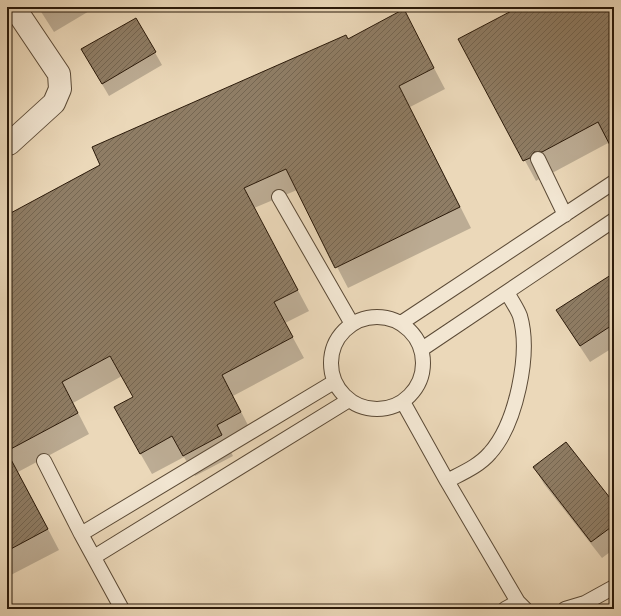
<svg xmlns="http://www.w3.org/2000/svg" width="621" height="616" viewBox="0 0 621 616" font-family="Cardo,serif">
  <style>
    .shadow { fill: #0003 }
    .building { fill: url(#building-hatch); stroke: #2b1a0a }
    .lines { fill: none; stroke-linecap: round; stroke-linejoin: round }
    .service-casing { stroke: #5b4a36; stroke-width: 16 }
    .minor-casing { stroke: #5b4a36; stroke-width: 24 }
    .service { stroke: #f2e6d2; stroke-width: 14 }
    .minor { stroke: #f2e6d2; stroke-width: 22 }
  </style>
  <defs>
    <pattern id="building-hatch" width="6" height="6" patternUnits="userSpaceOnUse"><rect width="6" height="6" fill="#8f7d65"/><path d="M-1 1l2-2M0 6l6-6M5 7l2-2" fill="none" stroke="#756651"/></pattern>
  </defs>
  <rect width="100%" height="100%" fill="#ebd8b9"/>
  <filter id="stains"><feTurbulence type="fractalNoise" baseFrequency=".005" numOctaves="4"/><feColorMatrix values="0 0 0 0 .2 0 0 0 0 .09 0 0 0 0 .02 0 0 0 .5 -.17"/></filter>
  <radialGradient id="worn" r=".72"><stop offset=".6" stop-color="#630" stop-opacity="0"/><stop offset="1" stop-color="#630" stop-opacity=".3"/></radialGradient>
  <path class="shadow" d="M 38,7 L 96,7 L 54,32 Z
    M 296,7 L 310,7 L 299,12 Z
    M 397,7 L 405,7 L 399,10 Z
    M 521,7 L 614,7 L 614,151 L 610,142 L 554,172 L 546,172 L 541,178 L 536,181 L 459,39 Z
    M 404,11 L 445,89 L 410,107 L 471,228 L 348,288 L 297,190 L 254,208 L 309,311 L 285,323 L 304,358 L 233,396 L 252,433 L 228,446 L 233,456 L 195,476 L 184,457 L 152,474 L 140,453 L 134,397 L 122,376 L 73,403 L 89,434 L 18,472 L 59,550 L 7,577 L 7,216 Z
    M 136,19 L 162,65 L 109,96 L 82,50 Z
    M 614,274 L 614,347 L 590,362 L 567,327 Z
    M 534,467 L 614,505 L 614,549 L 602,558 L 544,484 Z"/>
  <path class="building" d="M 519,7 L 614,7 L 614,153 L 598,122 L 542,152 L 534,152 L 530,158 L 523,161 L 458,39 Z
    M 404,9 L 434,68 L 399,86 L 460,207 L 335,268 L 286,169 L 244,188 L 298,290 L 274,302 L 293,337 L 222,375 L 241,412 L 217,425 L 222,435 L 183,456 L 172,436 L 140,454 L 114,407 L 133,397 L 110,356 L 62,382 L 78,413 L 7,451 L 7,215 L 100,165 L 92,147 L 346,35 L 348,39 Z
    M 136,18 L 156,52 L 102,84 L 81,49 Z
    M 614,273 L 614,324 L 580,346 L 556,310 Z
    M 566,442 L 614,503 L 614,525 L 591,542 L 533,467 Z
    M 7,452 L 48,529 L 7,551 Z"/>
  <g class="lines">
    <g class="service-casing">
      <path id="service" d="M 538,159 L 565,215
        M 279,197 L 352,324
        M331 363a46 46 0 1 1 92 0a46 46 0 1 1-92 0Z
        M 401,323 L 614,182
        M 422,349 L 614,220
        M 403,402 L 447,481 L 518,602 L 525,609
        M 44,461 L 81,534 L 122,609
        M 447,481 C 462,473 479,466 490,453 C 516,424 531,354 520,316 C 517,308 511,300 507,292
        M 81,534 L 334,382
        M 94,557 L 349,400
        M 505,609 L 518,602
        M 565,609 L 585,603 L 614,587"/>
    </g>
    <g class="minor-casing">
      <path id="minor" d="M 9,144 L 54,103 L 60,89 L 59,74 L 14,7"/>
    </g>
    <use href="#service" class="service"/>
    <use href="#minor" class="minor"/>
  </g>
  <rect width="621" height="616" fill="none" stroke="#ebd8b9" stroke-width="24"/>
  <rect x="8" y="8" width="605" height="600" fill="none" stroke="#2b1a0a" stroke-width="2"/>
  <rect x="12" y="12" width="597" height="592" fill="none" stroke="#2b1a0a"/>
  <rect width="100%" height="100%" filter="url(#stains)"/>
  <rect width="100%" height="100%" fill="url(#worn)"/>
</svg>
